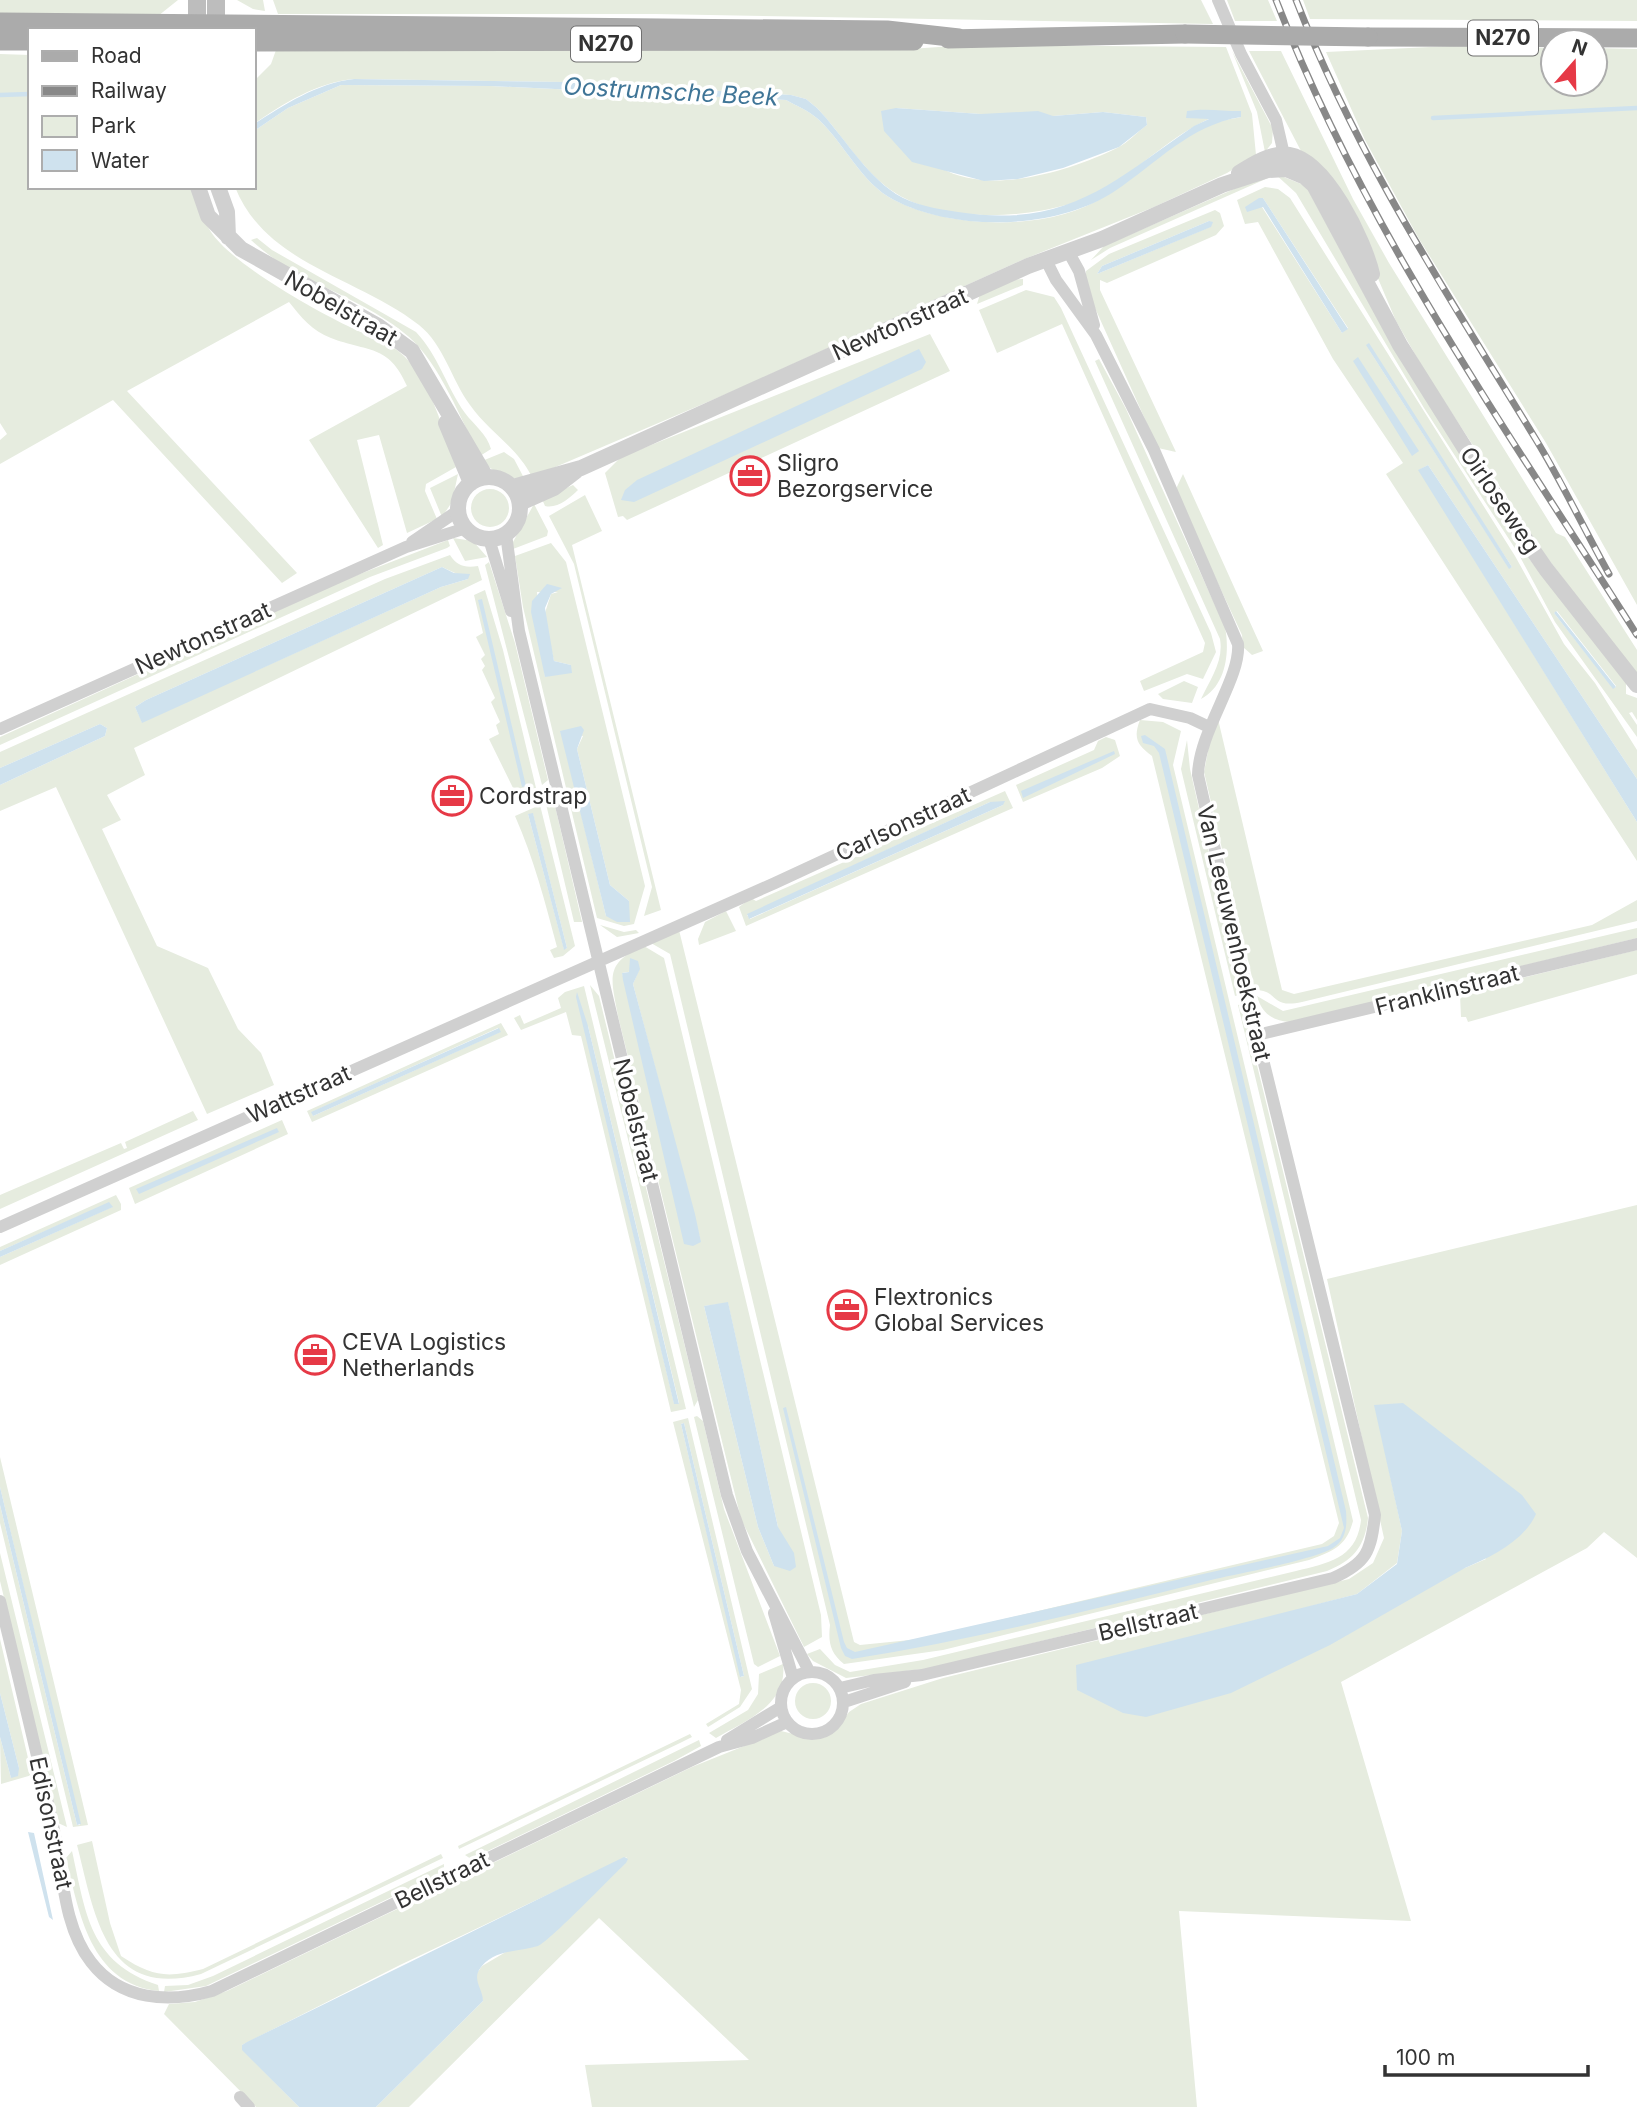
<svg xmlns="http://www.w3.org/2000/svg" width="1637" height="2107" viewBox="0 0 1637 2107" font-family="Inter,sans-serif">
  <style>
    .green { fill: #e6ecdf; fill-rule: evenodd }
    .water { fill: #cfe2ee }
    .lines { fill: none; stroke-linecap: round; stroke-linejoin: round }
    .stream { stroke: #cfe2ee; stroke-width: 4.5 }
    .minor { stroke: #d0d0d0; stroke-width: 12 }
    .tertiary { stroke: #d0d0d0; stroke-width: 16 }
    .secondary { stroke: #bdbdbd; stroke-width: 18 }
    .primary { stroke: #ababab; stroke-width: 19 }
    .rail-casing { stroke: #888; stroke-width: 7 }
    .rail { stroke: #fff; stroke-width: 4.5; stroke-dasharray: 13; stroke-linecap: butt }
    .primary-bridge { stroke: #ababab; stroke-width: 19 }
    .labels { text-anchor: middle; stroke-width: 7; stroke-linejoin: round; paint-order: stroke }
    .shield { fill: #fff; stroke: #707070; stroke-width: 2 }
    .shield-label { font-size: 21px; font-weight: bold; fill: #333 }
    .street-label { font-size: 23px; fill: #333; stroke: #fff }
    .poi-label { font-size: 23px; fill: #333; stroke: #fff; text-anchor: start }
    .water-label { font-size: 24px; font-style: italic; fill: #3f7597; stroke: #fff }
  </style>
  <rect width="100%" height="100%" fill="#fff"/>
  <path class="green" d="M 0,0 L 178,0 L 158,16 L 0,16 Z
    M 237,0 L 263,0 L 265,11 L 253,9 Z
    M 273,0 L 1201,0 L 1213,24 L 655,14 L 278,14 Z
    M 1227,0 L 1268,0 L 1277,21 L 1235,21 Z
    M 1303,0 L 1637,0 L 1637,21 L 1310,19 Z
    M 968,45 L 1226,47 L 1252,114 L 1256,155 L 1227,173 L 1154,207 L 1022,260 L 738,389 L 532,477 C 517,447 489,432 470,405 C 451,379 444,345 419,325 C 358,277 266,265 235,187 L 254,187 L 254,131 L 288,108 L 341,85 L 490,86 L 786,100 C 797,106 809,111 818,119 C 845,144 861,183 894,200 C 951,229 1051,232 1105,196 C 1139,175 1169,143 1205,126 C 1217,120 1229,120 1241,117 L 1214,113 L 1186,118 L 1211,118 C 1173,135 1143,165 1109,187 C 1057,219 950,227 897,194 C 864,174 843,135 817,108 L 806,99 L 791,95 L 564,82 L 354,79 C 318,82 282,104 254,124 L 254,81 L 271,64 L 276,50 L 895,50 ZM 896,108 L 981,114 L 1053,116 L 1103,112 L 1146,117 L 1147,125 C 1137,132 1128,143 1117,148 C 1070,171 990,196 941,168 C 927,160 906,122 896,108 Z
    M 1451,46 L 1553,48 L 1553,84 L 1595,84 L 1595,48 L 1637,49 L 1637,605 L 1546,443 L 1419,239 L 1365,140 L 1326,52 Z
    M 1232,51 L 1273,129 L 1272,143 L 1265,152 L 1257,112 Z
    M 1249,51 L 1281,51 L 1353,199 L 1389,263 L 1556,533 L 1565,537 L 1637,650 L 1637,676 L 1540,548 L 1427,375 L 1396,321 L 1352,217 L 1316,162 L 1301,151 Z
    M 0,54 L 30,55 L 30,187 L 193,187 C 197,203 202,218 211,232 C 232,264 316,311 352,328 C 370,337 388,341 404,356 C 432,383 443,431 456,467 L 426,484 L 425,491 L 437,519 L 407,533 L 379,435 L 357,440 L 383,545 L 378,548 L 309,440 L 407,386 C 389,344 367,352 331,338 C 312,331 301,317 289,302 L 127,391 L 297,573 L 282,583 L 113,400 L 0,464 L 0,440 L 7,434 L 0,423 Z
    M 1274,173 L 1306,186 L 1388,338 L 1530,560 L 1626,683 L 1626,694 L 1637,698 L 1637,720 L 1632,712 L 1629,713 L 1637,725 L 1637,737 L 1555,622 L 1518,553 L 1424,408 L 1296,193 ZM 1557,611 L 1616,686 L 1616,687 L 1613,688 L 1554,613 Z
    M 1266,175 L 1268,178 L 1110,248 L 1091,260 L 1104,246 Z
    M 1265,187 L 1278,189 L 1290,198 L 1515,556 L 1564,644 L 1595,683 L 1637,750 L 1637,779 L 1428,465 L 1419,470 L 1637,822 L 1637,861 L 1386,474 L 1403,463 L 1333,359 L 1258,222 L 1245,224 L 1237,200 ZM 1263,198 L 1348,328 L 1342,333 L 1262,207 ZM 1366,345 L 1512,567 L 1509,568 Z
    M 1215,210 L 1220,213 L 1224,226 L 1216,235 L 1107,283 L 1100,280 L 1100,290 L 1176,452 L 1158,448 L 1086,288 L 1086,271 L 1109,254 ZM 1209,221 L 1210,227 L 1097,274 L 1102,266 Z
    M 257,238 L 272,250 L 416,332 C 438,355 446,386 465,413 C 474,425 487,434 491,449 L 480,456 C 461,420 440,364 409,337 C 362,296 296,283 251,240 Z
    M 1023,279 L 1023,285 L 977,304 L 980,294 L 1011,280 Z
    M 1026,290 L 1054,297 L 1061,308 L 1211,633 L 1216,652 L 1203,679 L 1187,674 L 1144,691 L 1140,681 L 1203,652 L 1205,643 L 1062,324 L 997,353 L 979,310 Z
    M 930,334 L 950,371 L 627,520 L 623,516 L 618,517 L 605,473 L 621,457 Z
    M 1099,359 L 1126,409 L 1225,627 C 1230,653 1226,686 1201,699 C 1210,680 1224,661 1220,639 L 1095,361 Z
    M 504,452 L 514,459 L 524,478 C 509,481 492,471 482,461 Z
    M 458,474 L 452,502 L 442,517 L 430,488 Z
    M 1183,474 L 1263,651 L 1252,655 L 1243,647 L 1242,635 L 1175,491 Z
    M 573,485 L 578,490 C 570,498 557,509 545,506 L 542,499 Z
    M471 508a19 19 0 1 1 38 0a19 19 0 1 1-38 0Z
    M 585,495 L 602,531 L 572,545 L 661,910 L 644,916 L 652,887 L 574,564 L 549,516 Z
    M 534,504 L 548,531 L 547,536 L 513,549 L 513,542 Z
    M 453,538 L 473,541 L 487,557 L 465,561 Z
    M 448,540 L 450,546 L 447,548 L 370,577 L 0,745 L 0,737 L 347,579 Z
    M 551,543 L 566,562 L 645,886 L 634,924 L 624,926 L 597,918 L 523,607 L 515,556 ZM 537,592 L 558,592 L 551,594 L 544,616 L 554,661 L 571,665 L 545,677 ZM 561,731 L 583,736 L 577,749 L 610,885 L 629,901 L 606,916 Z
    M 450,555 C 457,566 465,568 478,566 L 482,580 L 134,748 L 145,775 L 107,795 L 121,820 L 102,829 L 157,946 L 208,968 L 238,1029 L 261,1053 L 274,1085 L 207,1114 L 56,787 L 0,811 L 0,785 L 105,736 L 107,728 L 100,724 L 0,768 L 0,752 L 385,579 ZM 442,567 L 468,579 L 441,587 L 142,722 L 135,707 L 146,700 Z
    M 489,562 L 515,643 L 548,780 L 542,785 L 485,565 Z
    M 485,590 L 503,650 L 536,788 L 515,792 L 489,739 L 499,734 L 496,725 L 500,722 L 491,702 L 495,698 L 482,670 L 485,666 L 481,659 L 485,655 L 476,637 L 483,633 L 474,595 Z
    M 1184,681 L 1198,687 L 1192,703 L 1163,699 L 1158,694 Z
    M 1218,719 L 1282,990 L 1294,994 L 1592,925 L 1637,900 L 1637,921 L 1302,1002 C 1270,1009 1279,990 1255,990 L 1204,772 L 1210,740 Z
    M 1140,720 L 1163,722 L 1181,731 L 1173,765 L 1353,1521 C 1346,1547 1333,1551 1309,1560 L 943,1650 L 844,1664 C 830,1653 828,1642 830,1625 L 670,954 L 651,943 L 679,930 L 854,1642 L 860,1645 L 920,1639 L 1322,1544 L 1334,1536 L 1339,1523 L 1152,756 C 1137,745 1133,738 1140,720 Z
    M 1106,737 L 1115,740 L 1120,756 L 1102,768 L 1023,802 L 1016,785 L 1094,750 L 1098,741 Z
    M 1187,740 L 1190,769 L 1241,994 L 1235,996 L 1181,769 Z
    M 1005,791 L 1013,808 L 746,926 L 739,907 L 751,898 L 756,901 ZM 990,802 L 1003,805 L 750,919 L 747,915 Z
    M 546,804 L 555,806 L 582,922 L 574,922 Z
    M 540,805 L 575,946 L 563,956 L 554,958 L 550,950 L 557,947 C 545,902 534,859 515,816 ZM 528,814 L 533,814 L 567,948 L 564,949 Z
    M 726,911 L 736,931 L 699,945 L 698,939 L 705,922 Z
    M 600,925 L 624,932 L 636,930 L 639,933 L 617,937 Z
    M 1637,928 L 1637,938 L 1291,1022 C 1273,1021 1262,1014 1257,996 L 1283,1011 Z
    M 644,946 L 664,958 L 821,1615 L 822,1637 L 804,1647 L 741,1519 L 618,1016 C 611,978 604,963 644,946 ZM 639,970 L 633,984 L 701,1242 L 622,973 ZM 728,1303 L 778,1527 L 774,1566 L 758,1527 L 704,1306 Z
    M 1637,950 L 1637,974 L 1468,1022 L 1466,1017 L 1461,1017 L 1460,995 L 1468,991 Z
    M 590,985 L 599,996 L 698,1400 L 694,1407 Z
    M 584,986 L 686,1409 L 671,1412 L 581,1036 L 572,1035 L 566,1012 L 521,1030 L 514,1018 L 520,1015 L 524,1024 L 561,1008 L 558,998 L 565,992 ZM 588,1026 L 679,1403 L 679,1404 L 674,1403 L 584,1027 Z
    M 1242,1004 L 1368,1518 C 1365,1546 1354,1560 1327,1571 L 932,1668 L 846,1678 L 813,1661 L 807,1654 L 820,1649 L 835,1665 L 850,1672 L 923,1660 L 1296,1571 C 1329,1563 1357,1558 1361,1520 L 1238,1005 Z
    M 501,1023 L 508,1035 L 312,1122 L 307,1111 ZM 498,1028 L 500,1032 L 313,1116 L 312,1112 Z
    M 193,1111 L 198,1120 L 0,1209 L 0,1195 L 121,1143 L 124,1149 L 127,1148 L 125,1142 Z
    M 282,1120 L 288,1134 L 135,1204 L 129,1188 Z
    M 116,1195 L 121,1204 L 121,1210 L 0,1265 L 0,1257 L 112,1207 L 109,1203 L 0,1251 L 0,1247 Z
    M 1637,1205 L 1637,1558 L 1604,1532 L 1587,1548 L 1341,1682 L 1411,1921 L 1179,1911 L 1197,2107 L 592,2107 L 585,2065 L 749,2060 L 599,1918 L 409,2107 L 376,2107 L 483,2001 L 477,1982 L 477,1973 L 482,1966 L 511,1949 L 536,1946 L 627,1857 L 400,1965 L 242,2045 L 243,2050 L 299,2107 L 256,2107 L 164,2014 L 169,2004 L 195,2002 L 227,1991 L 692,1767 L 781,1731 L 814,1739 L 826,1737 L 835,1731 L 849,1712 L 861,1704 L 943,1678 L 1349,1579 L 1373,1563 L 1384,1538 L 1327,1279 ZM 1375,1405 L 1486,1559 L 1465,1568 L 1300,1609 L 1357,1594 L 1397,1563 L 1402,1531 Z
    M 697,1416 L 703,1421 L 724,1509 L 780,1656 L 758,1667 L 754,1664 L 694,1417 Z
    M 688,1418 L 752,1689 L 740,1707 L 708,1727 L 706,1724 L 739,1704 L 741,1690 L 673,1422 ZM 684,1423 L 744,1676 L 741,1677 L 681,1424 Z
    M 0,1457 L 88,1825 L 73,1827 L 0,1523 L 0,1505 L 77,1825 L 80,1825 L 0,1487 Z
    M 0,1553 L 67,1827 L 58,1823 L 0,1581 Z
    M 0,1639 L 32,1775 L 1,1784 L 0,1737 L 11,1778 L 19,1768 L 0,1693 Z
    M 783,1664 C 788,1705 745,1721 716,1738 L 709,1733 L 748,1710 L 758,1694 L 759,1674 Z
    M795 1701a18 18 0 1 1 36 0a18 18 0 1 1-36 0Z
    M 690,1734 L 692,1737 L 680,1743 L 459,1849 L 458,1846 Z
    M 699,1740 L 701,1746 L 674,1761 L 471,1859 L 465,1855 Z
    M 92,1841 L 110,1923 L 121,1956 C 153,1977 167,1978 203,1969 L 441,1854 L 443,1858 L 201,1974 C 105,2000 95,1915 77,1845 Z
    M 72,1851 C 86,1914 89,1962 158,1985 L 159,1991 C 90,1984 79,1912 66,1858 Z
    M 444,1864 L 444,1872 L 206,1986 L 164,1992 L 165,1986 L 188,1985 L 213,1976 Z"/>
  <path class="water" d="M 354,79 L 564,82 L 791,95 L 806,99 L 817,108 C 843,135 864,173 896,194 C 913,205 938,209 958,212 C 1067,229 1111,183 1194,126 L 1209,119 L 1186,118 L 1187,111 C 1206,108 1221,111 1241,111 L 1241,117 C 1190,125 1157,163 1115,191 C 1057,230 955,232 894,200 C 861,183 845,144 818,119 C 809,111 797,106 786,100 L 490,86 L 341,85 L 288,108 L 254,131 L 254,124 C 284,105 317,83 354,79 Z
    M 896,108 L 981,114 L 1038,111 L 1053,116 L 1103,112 L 1146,117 L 1147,125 L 1119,147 L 1063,168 L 1018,179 L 984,181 L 912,162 L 884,131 L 881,111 Z
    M 1259,198 L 1263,198 L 1348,329 L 1342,333 L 1263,207 L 1247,212 L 1245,207 Z
    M 1209,221 L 1213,222 L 1211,227 L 1097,274 L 1102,266 Z
    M 1369,343 L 1512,567 L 1509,569 L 1366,345 Z
    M 919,349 L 926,362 L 922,369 L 634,502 L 621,500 L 625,490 L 637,480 Z
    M 1358,357 L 1419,451 L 1412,456 L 1353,361 Z
    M 1428,465 L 1637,779 L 1637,822 L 1418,470 Z
    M 442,567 L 454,573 L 470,574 L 468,579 L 441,587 L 142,723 L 135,707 L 146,700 Z
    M 547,584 L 562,588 L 551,594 L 545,608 L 554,661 L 571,665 L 572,673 L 545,677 L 531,612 L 532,601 Z
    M 482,599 L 526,786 L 522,787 L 478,600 Z
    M 1556,611 L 1616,687 L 1613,689 L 1554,613 Z
    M 100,724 L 107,728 L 105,736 L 0,785 L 0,768 Z
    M 581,726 L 584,730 L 577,749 L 610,885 L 629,901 L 630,922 L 617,922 L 606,916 L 560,731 Z
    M 1145,735 L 1165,749 L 1346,1511 C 1347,1525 1347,1539 1333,1548 C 1312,1560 1242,1573 1215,1579 C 1094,1609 974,1640 852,1659 L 845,1656 L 841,1648 L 783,1408 L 786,1407 L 844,1642 L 847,1648 L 855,1652 L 1328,1546 L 1340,1538 L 1344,1528 L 1159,753 L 1154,746 L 1143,743 L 1141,736 Z
    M 1114,751 L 1115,754 L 1023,798 L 1021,791 Z
    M 1005,801 L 1003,805 L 749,919 L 747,914 L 990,802 Z
    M 533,813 L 567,948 L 564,950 L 528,814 Z
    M 630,958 L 638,961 L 640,969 L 633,984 L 695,1214 L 701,1242 L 693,1246 L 684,1244 L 623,980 L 622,973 L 629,972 Z
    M 577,992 L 588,1026 L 679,1404 L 674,1404 L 576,997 Z
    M 499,1028 L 501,1032 L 313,1116 L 311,1112 Z
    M 277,1128 L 279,1132 L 139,1194 L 136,1189 Z
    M 109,1202 L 113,1207 L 0,1257 L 0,1251 Z
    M 728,1302 L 778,1527 L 794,1553 L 796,1567 L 790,1571 L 774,1566 L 758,1527 L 704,1306 Z
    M 1403,1403 L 1522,1495 L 1536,1514 C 1524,1541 1491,1557 1465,1568 L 1330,1645 L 1231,1693 L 1146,1717 L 1123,1713 L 1077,1690 L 1076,1665 L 1357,1594 L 1397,1564 L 1402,1531 L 1374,1405 Z
    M 684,1423 L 744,1676 L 740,1677 L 681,1424 Z
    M 0,1487 L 81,1824 L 77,1825 L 0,1505 Z
    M 0,1693 L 19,1768 L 18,1776 L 11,1778 L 0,1737 Z
    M 28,1832 L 34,1833 L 53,1920 L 49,1917 Z
    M 624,1857 L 628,1859 L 626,1863 C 612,1876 550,1941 538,1946 C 519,1952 492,1949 479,1970 C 473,1981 483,1990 483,2001 L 376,2107 L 299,2107 L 242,2050 L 242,2045 L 247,2042 Z"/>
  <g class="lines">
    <path class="stream" d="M 0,95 L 30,94
      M 1433,118 L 1637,108"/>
    <path class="minor" d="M 1218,0 L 1241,54 L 1276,120 L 1286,163
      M 1068,251 L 1079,271 L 1094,325
      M 506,534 L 519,631 L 727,1495 L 747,1551 L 809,1671
      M 489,539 L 511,611
      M 412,542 L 459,510
      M 0,729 L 406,547 L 466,528
      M 1257,1035 L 1637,944
      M 0,1227 L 775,883 L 1150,709 L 1190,718 L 1209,727
      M 0,1601 C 18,1676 36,1750 53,1825 C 63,1869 62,1925 91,1962 C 121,2001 169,2003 212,1991 L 719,1747 L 752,1738 L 787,1722
      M 774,1613 L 793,1678
      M781 1703a31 31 0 1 1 62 0a31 31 0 1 1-62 0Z
      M 840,1688 L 874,1680 L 922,1675 L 1333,1578 C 1367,1563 1371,1551 1375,1515 L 1257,1035 L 1198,775 C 1199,731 1241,678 1238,644 L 1154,450 L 1096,335 L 1056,280 L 1046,260
      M 844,1702 L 905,1682
      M 727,1740 L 781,1707
      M 240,2097 L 249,2107"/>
    <path class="tertiary" d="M 1239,173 C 1253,164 1272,152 1289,155 C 1326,161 1364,240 1372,274
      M 198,187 L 208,216 L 241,249 L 378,326 L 412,351 L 486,477
      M 218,187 L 227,212 L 228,237
      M 446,423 L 471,483
      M458 508a31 31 0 1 1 62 0a31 31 0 1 1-62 0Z
      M 513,487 L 581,468 L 1028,266 L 1102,239 L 1222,185 L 1268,170 L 1286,169 L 1305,177 L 1314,185 L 1400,345 L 1495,496 L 1546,569 L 1637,685
      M 520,503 L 554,488 L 576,471"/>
    <path class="secondary" d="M 197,0 L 197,30
      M 216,30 L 216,0"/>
    <path class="primary" d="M 0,22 L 887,30 L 959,38
      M 1368,37 L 1637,38
      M 948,39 L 1185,34
      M 0,41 L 30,41
      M 254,42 L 914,41"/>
    <g class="rail-casing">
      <path id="rail" d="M 1276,0 C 1364,228 1507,430 1637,635
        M 1296,0 C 1357,157 1448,295 1535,438 C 1562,482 1584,529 1609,574"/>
    </g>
    <use href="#rail" class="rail"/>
    <path class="primary-bridge" d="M 1185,34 L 1368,37"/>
  </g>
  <defs>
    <g id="office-ring" transform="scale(2.0125)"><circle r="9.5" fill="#fff" stroke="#e63946" stroke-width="1.5"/><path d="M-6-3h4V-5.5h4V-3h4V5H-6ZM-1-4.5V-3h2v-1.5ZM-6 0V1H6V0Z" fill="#e63946"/></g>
  </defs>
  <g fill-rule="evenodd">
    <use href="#office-ring" x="750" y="476"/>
    <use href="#office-ring" x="452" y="796"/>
    <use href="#office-ring" x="847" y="1310"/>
    <use href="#office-ring" x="315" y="1355"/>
  </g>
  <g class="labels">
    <g class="shield">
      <rect x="1468" y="20.5" width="70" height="35" rx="5"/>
      <rect x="571" y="26.5" width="70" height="35" rx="5"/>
    </g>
    <g class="shield-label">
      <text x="1503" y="45">N270</text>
      <text x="606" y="51">N270</text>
    </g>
    <g class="street-label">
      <text transform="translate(341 308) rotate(30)" y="8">Nobelstraat</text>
      <text transform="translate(900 324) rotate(-24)" y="8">Newtonstraat</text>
      <text transform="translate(1500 500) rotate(56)" y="8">Oirloseweg</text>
      <text transform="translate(203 638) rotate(-24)" y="8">Newtonstraat</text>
      <text transform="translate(903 824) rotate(-25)" y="8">Carlsonstraat</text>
      <text transform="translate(1234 933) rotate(77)" y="8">Van Leeuwenhoekstraat</text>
      <text transform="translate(1447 990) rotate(-14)" y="8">Franklinstraat</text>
      <text transform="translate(299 1094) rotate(-24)" y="8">Wattstraat</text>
      <text transform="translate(636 1120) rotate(76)" y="8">Nobelstraat</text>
      <text transform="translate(1148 1622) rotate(-13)" y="8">Bellstraat</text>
      <text transform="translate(51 1823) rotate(78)" y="8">Edisonstraat</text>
      <text transform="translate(442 1880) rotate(-26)" y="8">Bellstraat</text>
    </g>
    <g class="poi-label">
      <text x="777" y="471">Sligro<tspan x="777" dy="26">Bezorgservice</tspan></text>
      <text x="479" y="804">Cordstrap</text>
      <text x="874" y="1305">Flextronics<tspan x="874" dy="26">Global Services</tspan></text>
      <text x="342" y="1350">CEVA Logistics<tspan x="342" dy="26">Netherlands</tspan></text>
    </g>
    <g class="water-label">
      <text transform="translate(671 92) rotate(3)" y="8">Oostrumsche Beek</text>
    </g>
  </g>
  <rect x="28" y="28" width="228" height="161" fill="#ffffff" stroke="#adadad" stroke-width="2"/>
  <rect x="42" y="51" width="35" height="10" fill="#ababab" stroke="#adadad" stroke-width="2"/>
  <text x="91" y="63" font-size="21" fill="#333333">Road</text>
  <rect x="42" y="86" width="35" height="10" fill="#888888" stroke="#adadad" stroke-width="2"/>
  <text x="91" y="98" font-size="21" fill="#333333">Railway</text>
  <rect x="42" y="116" width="35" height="21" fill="#e6ecdf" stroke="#adadad" stroke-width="2"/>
  <text x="91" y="133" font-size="21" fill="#333333">Park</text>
  <rect x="42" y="150" width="35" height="21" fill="#cfe2ee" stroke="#adadad" stroke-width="2"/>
  <text x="91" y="168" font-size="21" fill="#333333">Water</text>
  <g transform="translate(1574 63) rotate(20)"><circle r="33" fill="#ffffff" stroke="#adadad" stroke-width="2"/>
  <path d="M0-5L12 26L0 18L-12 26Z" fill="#e63946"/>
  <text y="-10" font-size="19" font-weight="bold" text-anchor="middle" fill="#333333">N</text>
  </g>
  <path d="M1385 2065v10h203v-10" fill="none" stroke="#333333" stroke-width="3.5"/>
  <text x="1396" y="2065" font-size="21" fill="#333333" stroke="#ffffff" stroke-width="5" paint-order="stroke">100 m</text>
</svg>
